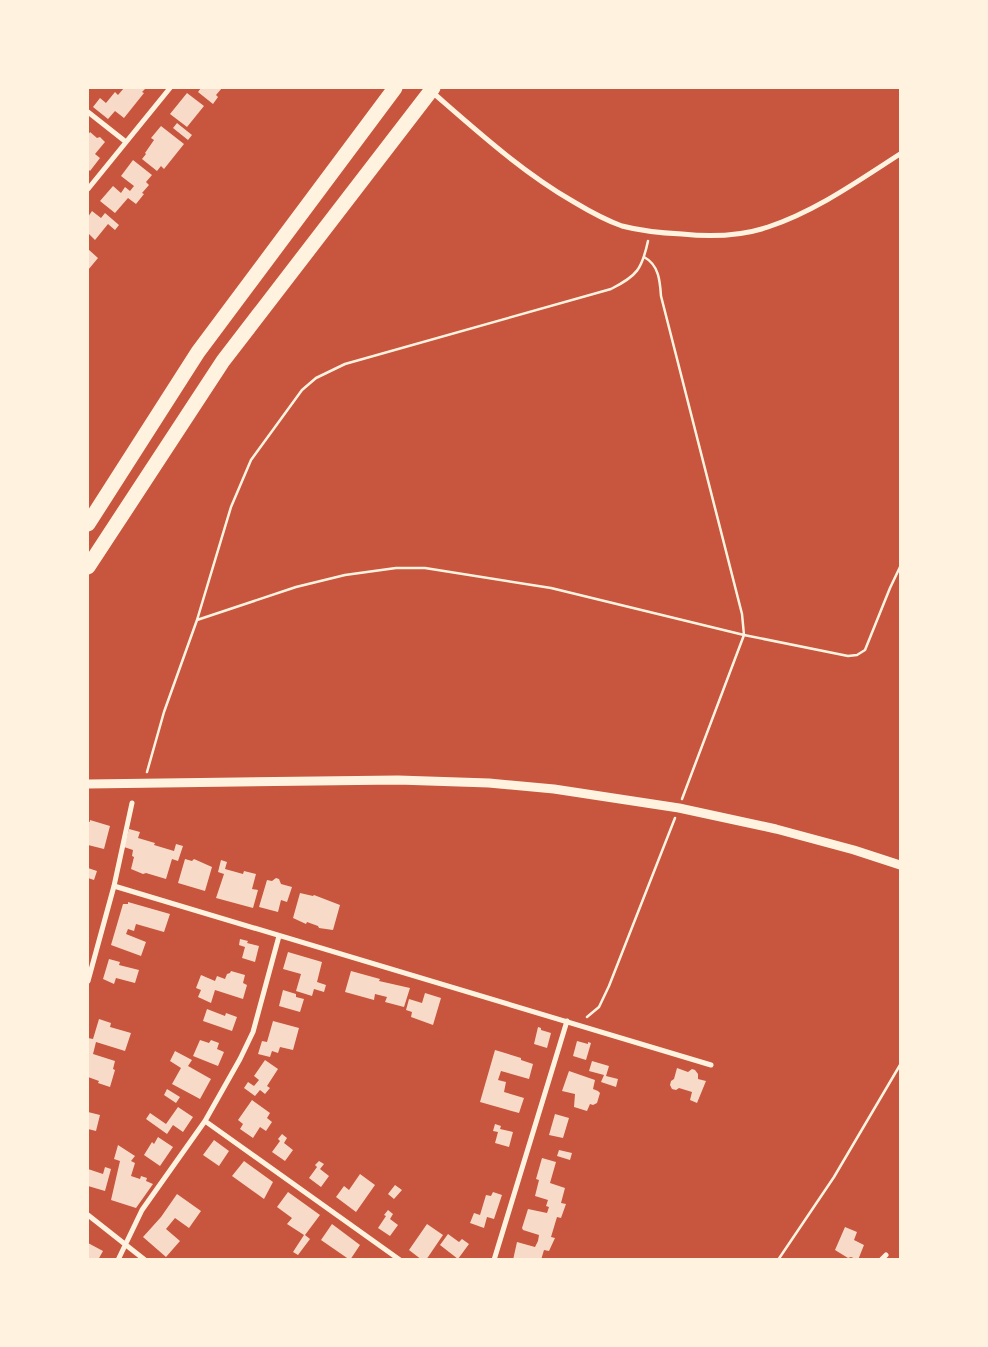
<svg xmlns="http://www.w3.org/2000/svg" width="988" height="1347" viewBox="0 0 988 1347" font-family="Helvetica,sans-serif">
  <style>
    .building { fill: #f7dbc8 }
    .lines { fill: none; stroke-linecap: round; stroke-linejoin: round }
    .path { stroke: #fff3e0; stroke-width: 2.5 }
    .minor { stroke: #fff3e0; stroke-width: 5 }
    .tertiary { stroke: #fff3e0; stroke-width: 9 }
    .motorway { stroke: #fff3e0; stroke-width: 15 }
  </style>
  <rect width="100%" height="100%" fill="#c8553d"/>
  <path class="building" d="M 124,88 L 146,88 L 142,92 L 144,93 L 124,118 L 115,111 L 108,119 L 93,107 L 100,98 L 106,103 L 115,92 L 118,95 Z
    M 201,88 L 222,88 L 216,95 L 218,97 L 213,104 L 198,92 Z
    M 187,93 L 204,106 L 187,127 L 170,114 Z
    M 177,123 L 192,135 L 188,140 L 173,128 Z
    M 161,126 L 184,144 L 164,169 L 161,166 L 157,171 L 142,159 L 146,154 L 145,153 L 154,140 L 151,138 Z
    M 90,132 L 97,138 L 100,137 L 105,142 L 95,154 L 100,158 L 90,171 L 88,169 L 88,135 Z
    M 133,160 L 152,175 L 146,182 L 149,185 L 142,193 L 144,194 L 136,204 L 128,198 L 115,213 L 100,201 L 113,186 L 121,193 L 125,187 L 130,191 L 134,186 L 121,176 Z
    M 92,211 L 101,218 L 105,213 L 119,225 L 115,230 L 108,224 L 95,240 L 88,233 L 88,217 Z
    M 88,249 L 98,258 L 88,270 Z
    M 90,820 L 110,826 L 104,849 L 88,845 L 88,821 L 90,822 Z
    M 129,829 L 140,832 L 138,838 L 155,843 L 154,845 L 174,851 L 176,844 L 183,846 L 178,861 L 172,859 L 166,879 L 146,873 L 143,874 L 131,869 L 134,857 L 132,856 L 133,850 L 124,847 Z
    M 185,859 L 192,861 L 194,859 L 212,867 L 205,891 L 178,883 Z
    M 221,860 L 227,862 L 225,869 L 243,874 L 244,871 L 256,874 L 252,889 L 258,890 L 253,908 L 216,898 L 224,874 L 218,872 Z
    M 88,868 L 97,871 L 94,880 L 88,878 Z
    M 276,878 L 279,879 L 281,884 L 292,887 L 287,902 L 281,900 L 278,912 L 259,907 L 267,880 L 272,881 Z
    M 300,893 L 313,896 L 314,895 L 340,905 L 333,930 L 319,928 L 318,926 L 307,922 L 306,924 L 293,918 Z
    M 128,902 L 170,914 L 164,932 L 136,924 L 134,931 L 128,929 L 126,934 L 146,942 L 141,956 L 111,945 L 123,904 L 128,904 Z
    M 240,939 L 248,941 L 247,943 L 259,946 L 255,962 L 242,958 L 245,947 L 239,945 Z
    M 288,952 L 322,962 L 317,982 L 326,985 L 324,992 L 314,989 L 312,996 L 296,991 L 301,974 L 283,969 Z
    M 109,959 L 120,962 L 119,965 L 139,970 L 135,983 L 116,978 L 114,984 L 103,979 Z
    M 231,971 L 245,975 L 243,983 L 247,985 L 243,999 L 215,990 L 211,1003 L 198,997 L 201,990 L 196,988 L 201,975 L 215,981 L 217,976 L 225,979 L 227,974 L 230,973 Z
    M 351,971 L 380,979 L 379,981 L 410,988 L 404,1007 L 385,1002 L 387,997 L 375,994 L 374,1000 L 345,992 Z
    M 283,990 L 296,994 L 296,997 L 304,999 L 300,1012 L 279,1006 Z
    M 425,993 L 441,998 L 433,1025 L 411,1017 L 412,1012 L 406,1010 L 409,999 L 422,1003 Z
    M 207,1009 L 225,1016 L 226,1013 L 237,1017 L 232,1031 L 203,1021 Z
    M 99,1019 L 111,1023 L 110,1027 L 131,1033 L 125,1051 L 96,1042 L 93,1054 L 115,1061 L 113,1069 L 115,1070 L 110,1087 L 98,1083 L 99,1081 L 88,1077 L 89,1065 L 88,1065 L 89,1055 L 88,1055 L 88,1038 L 93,1039 Z
    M 273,1021 L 299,1028 L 293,1050 L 280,1047 L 278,1053 L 272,1051 L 270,1057 L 258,1054 L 262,1041 L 267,1042 Z
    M 538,1027 L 541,1028 L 541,1030 L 551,1033 L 547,1048 L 534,1044 Z
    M 200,1040 L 209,1043 L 211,1040 L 219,1043 L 217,1049 L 224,1052 L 218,1066 L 193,1056 Z
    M 577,1041 L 588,1044 L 588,1042 L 591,1043 L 586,1060 L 573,1056 Z
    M 495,1050 L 521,1058 L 521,1060 L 533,1064 L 529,1079 L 501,1071 L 498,1080 L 506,1082 L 504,1092 L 524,1098 L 519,1113 L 480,1102 Z
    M 175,1051 L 192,1060 L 188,1066 L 211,1079 L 200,1099 L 172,1084 L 181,1068 L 170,1061 Z
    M 265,1060 L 278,1069 L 267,1086 L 270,1088 L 265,1094 L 260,1090 L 255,1096 L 244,1088 L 248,1082 L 254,1086 L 259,1080 L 254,1076 Z
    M 592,1061 L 609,1066 L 606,1076 L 618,1079 L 616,1087 L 601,1082 L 604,1075 L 589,1071 Z
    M 677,1068 L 688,1072 L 692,1069 L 695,1070 L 698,1074 L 698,1079 L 706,1081 L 697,1103 L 690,1100 L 692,1092 L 679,1088 L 676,1090 L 672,1089 L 670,1085 L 671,1081 L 674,1079 Z
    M 569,1071 L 595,1080 L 593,1089 L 598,1091 L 600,1093 L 597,1103 L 593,1105 L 590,1104 L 587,1111 L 574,1107 L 575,1094 L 562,1091 Z
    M 167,1089 L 180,1097 L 176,1103 L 164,1095 Z
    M 252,1100 L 270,1113 L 267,1118 L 272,1122 L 266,1131 L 260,1127 L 253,1138 L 240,1129 L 243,1124 L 238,1120 Z
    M 178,1107 L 193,1117 L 183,1132 L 173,1125 L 167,1134 L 146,1119 L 150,1113 L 166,1124 Z
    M 88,1112 L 100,1115 L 96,1131 L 88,1129 Z
    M 555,1114 L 569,1118 L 563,1138 L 549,1135 Z
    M 495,1124 L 501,1126 L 500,1129 L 513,1132 L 509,1147 L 495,1143 L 498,1132 L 493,1131 Z
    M 282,1134 L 287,1138 L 284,1143 L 293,1150 L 285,1161 L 272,1152 L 280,1141 L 278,1139 Z
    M 158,1137 L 173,1147 L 160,1166 L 144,1155 L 152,1142 L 154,1144 Z
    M 214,1140 L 229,1151 L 219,1166 L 203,1155 Z
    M 118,1145 L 135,1156 L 131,1161 L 135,1163 L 131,1176 L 140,1179 L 141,1176 L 147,1178 L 146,1181 L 153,1184 L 136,1208 L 111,1200 L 120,1161 L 114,1159 Z
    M 559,1150 L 572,1153 L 570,1160 L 557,1156 Z
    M 542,1158 L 556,1162 L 550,1183 L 565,1188 L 561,1203 L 566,1204 L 561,1218 L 557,1217 L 551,1237 L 555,1238 L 549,1251 L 544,1250 L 541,1260 L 513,1260 L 517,1242 L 535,1247 L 538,1241 L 539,1235 L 523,1230 L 522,1228 L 528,1209 L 547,1213 L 549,1207 L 546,1206 L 548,1200 L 535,1196 L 539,1180 L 536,1179 Z
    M 244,1161 L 273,1182 L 264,1199 L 232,1176 Z
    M 319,1161 L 324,1164 L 320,1169 L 329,1176 L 321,1187 L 309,1178 L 317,1167 L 315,1165 Z
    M 105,1167 L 111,1169 L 105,1191 L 88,1186 L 88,1169 L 103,1174 Z
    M 360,1174 L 375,1185 L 356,1212 L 336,1197 L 344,1186 L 349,1190 Z
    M 395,1185 L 402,1190 L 394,1199 L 388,1194 Z
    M 288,1192 L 320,1215 L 305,1235 L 310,1239 L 298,1255 L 293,1252 L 304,1235 L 287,1224 L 292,1218 L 277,1207 Z
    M 493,1192 L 502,1195 L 494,1219 L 487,1217 L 484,1228 L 470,1223 L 474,1213 L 480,1215 L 486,1195 L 491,1196 Z
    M 177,1194 L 201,1211 L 189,1228 L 175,1218 L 166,1229 L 180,1241 L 166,1257 L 143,1237 L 161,1217 Z
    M 388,1210 L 393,1214 L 390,1219 L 398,1225 L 390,1236 L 378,1228 L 386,1216 L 384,1215 Z
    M 332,1224 L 360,1245 L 350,1260 L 321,1240 Z
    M 427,1224 L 443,1235 L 426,1260 L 422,1260 L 409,1250 Z
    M 845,1227 L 857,1232 L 854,1240 L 864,1245 L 858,1260 L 851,1257 L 848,1258 L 835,1250 Z
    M 448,1234 L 459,1242 L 462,1239 L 469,1244 L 458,1259 L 440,1245 Z
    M 88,1243 L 103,1251 L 98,1260 L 88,1260 Z"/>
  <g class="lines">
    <path class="path" d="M 644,257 C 659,265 660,281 661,296 L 742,614 L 744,635 L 682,799
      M 197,620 L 296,587 L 345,575 L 396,568 L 425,568 L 551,588 L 744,635 L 848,656 L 857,655 L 865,650 L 890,588 L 900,567
      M 147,772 L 164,712 L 197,620 L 231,507 L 251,460 L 302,390 L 316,378 L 345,364 L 611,289 C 637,276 642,269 648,241
      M 587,1017 L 599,1007 L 609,986 L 675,818
      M 778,1260 L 834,1177 L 900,1065"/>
    <path class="minor" d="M 431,91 C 477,131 522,172 574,202 C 589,211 605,220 622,226 C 641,231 662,233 682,234 C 710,237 741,236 768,227 C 816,211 858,181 900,154
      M 88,112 L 126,142
      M 88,189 L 170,88
      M 114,886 L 711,1065
      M 88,981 L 114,886 L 132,803
      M 205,1121 L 400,1260
      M 88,1215 L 145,1260
      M 118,1260 L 142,1210 L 205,1121 L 240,1059 L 253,1032 L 279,936
      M 494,1260 L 567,1021
      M 881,1260 L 886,1255"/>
    <path class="tertiary" d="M 88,784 L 398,780 L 489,783 L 554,789 L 679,808 L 776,829 L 854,850 L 900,865"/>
    <path class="motorway" d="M 88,524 L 198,352 L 395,88
      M 88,567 L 223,361 L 433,88"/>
  </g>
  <rect width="988" height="1347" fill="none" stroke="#fff3e0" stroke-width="178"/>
</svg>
